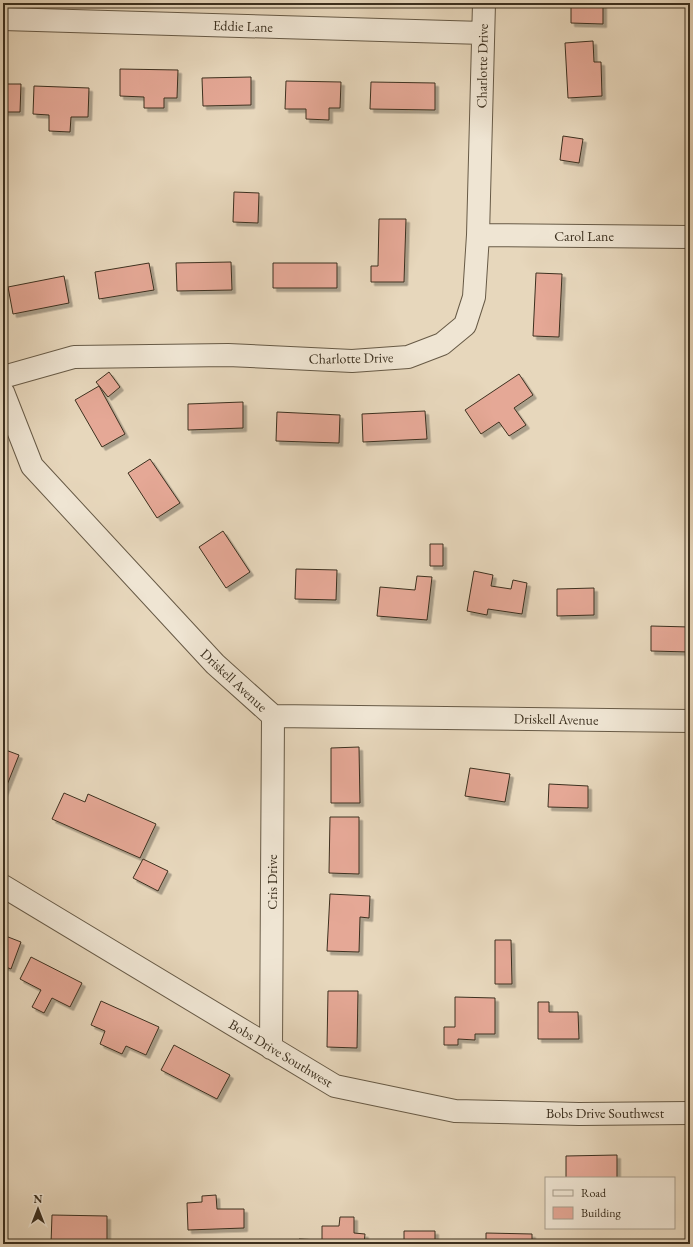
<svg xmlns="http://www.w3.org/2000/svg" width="693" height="1247" viewBox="0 0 693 1247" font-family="'EB Garamond',serif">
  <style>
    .building { fill: #e5a896; stroke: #3c301f; filter: url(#shadow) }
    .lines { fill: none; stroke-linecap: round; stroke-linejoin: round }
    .street-casing { stroke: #675a46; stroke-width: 24 }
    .street { stroke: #efe5d3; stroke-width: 22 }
    .labels { text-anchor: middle; stroke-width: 3; stroke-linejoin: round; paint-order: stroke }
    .street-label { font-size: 14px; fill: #3c301f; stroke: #efe5d3 }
  </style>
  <defs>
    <filter id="shadow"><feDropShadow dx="3.5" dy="3.5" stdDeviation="0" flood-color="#0004"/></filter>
  </defs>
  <rect width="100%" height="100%" fill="#e7d7bc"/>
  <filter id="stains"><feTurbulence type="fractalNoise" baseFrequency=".005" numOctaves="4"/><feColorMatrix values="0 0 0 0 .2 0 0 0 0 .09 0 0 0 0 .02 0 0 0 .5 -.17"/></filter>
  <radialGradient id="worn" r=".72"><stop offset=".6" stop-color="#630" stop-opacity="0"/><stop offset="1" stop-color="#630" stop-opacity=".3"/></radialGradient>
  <path class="building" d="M 571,3 L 603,3 L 603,24 L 571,23 Z
    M 593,41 L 594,62 L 601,62 L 602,96 L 568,98 L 565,43 Z
    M 120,69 L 178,70 L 177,98 L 164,98 L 164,108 L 144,108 L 144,97 L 120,96 Z
    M 251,77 L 251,105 L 203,106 L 202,78 Z
    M 286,81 L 341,82 L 340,108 L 329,108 L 329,120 L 306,119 L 306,109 L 285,109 Z
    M 371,82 L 435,83 L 435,110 L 370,109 Z
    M 3,84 L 21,84 L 20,112 L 3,112 Z
    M 34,86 L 89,88 L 88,117 L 71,117 L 70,132 L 49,131 L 49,115 L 33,114 Z
    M 563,136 L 583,139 L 579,163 L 560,160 Z
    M 234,192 L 259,193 L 258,223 L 233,222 Z
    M 379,219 L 406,219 L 404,282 L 371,282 L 371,266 L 378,266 Z
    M 231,262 L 232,290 L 177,291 L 176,263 Z
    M 149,263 L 154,290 L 99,299 L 95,272 Z
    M 273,263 L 337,263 L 337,288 L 273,288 Z
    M 536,273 L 562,274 L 559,337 L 533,336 Z
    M 64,276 L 69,303 L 13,314 L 8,287 Z
    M 109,372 L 120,387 L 108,397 L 96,382 Z
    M 519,374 L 533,395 L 514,408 L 526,425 L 509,436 L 499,422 L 481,434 L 465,410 Z
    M 99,386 L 125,434 L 102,447 L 75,400 Z
    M 243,402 L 243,428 L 188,430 L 188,404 Z
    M 425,411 L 427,439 L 363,442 L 362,414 Z
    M 277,412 L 340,415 L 339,443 L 276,441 Z
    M 150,459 L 180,503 L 157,518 L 128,473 Z
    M 223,531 L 250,572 L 226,588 L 199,547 Z
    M 430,544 L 443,544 L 443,566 L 430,566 Z
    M 296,569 L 337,570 L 336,600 L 295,599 Z
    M 474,571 L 493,575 L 491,586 L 511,589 L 513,580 L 527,583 L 522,614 L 488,609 L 487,615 L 467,611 Z
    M 417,576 L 432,577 L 427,620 L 377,616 L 380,587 L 415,590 Z
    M 594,588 L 594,615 L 557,616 L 557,589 Z
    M 651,626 L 690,627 L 690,652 L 651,651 Z
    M 359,747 L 360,803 L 331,803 L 331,748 Z
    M 3,749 L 19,755 L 3,795 Z
    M 470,768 L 510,774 L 505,802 L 465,796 Z
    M 549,784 L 588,786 L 588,808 L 548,807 Z
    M 64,793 L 85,802 L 88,794 L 156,824 L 140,858 L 52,819 Z
    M 330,817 L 359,817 L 359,874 L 329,873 Z
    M 143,859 L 168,871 L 158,891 L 133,878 Z
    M 330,894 L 370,896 L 369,918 L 360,917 L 359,952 L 327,951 Z
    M 3,935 L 21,942 L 11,969 L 3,966 Z
    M 495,940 L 511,940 L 512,984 L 495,984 Z
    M 31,957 L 82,983 L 70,1007 L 52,998 L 44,1013 L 32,1007 L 41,990 L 20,979 Z
    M 328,991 L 358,991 L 357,1048 L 327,1047 Z
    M 455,997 L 495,998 L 495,1034 L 475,1034 L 475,1040 L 458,1039 L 458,1045 L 444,1045 L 444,1027 L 455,1027 Z
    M 101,1001 L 159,1027 L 146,1055 L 126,1046 L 122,1054 L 100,1044 L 105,1031 L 91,1025 Z
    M 538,1002 L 549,1002 L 549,1012 L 578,1012 L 579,1039 L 538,1039 Z
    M 174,1045 L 230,1075 L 217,1099 L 161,1070 Z
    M 617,1155 L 617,1178 L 566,1178 L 566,1156 Z
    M 216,1195 L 217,1209 L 244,1209 L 244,1228 L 188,1230 L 187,1203 L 202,1202 L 202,1196 Z
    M 52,1215 L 107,1216 L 107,1244 L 51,1244 Z
    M 340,1217 L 354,1217 L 354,1233 L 365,1234 L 364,1244 L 298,1244 L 299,1239 L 322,1240 L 322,1226 L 339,1226 Z
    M 404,1231 L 435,1231 L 435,1244 L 404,1244 Z
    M 486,1233 L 532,1234 L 532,1244 L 486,1244 Z"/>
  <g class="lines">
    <g class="street-casing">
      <path id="street" d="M 3,19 L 483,33
        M 478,235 L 690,237
        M 3,377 L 74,357 L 228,355 L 352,361 L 408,357 L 442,344 L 465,325 L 474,297 L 478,235 L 484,3
        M 3,392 L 32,466 L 215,664 L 273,716 L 690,721
        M 3,886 L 335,1086 L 455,1111 L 579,1114 L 690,1113
        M 271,1048 L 273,716"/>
    </g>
    <use href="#street" class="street"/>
  </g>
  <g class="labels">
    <g class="street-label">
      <text transform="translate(243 26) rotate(2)" y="5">Eddie Lane</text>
      <text transform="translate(482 66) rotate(-89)" y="5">Charlotte Drive</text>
      <text x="584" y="241">Carol Lane</text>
      <text transform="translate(351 358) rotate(-1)" y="5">Charlotte Drive</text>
      <text transform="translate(234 680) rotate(43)" y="5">Driskell Avenue</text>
      <text transform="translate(556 719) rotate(1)" y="5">Driskell Avenue</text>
      <text transform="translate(272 882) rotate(-90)" y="5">Cris Drive</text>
      <text transform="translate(281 1053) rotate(31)" y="5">Bobs Drive Southwest</text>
      <text x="605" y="1118">Bobs Drive Southwest</text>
    </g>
  </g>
  <rect width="693" height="1247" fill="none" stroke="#e7d7bc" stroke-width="16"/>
  <rect x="4" y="4" width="685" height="1239" fill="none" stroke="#3c301f" stroke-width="2"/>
  <rect x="8" y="8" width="677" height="1231" fill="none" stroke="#3c301f"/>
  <rect x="545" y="1177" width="130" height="52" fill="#efe5d3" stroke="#a79d8b"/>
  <rect x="553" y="1190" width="20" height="6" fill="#efe5d3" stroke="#a79d8b"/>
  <text x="581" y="1197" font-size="12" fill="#3c301f">Road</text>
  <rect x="553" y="1207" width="20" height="12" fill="#e5a896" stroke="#a79d8b"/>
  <text x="581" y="1217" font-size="12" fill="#3c301f">Building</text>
  <g transform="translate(38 1209)" stroke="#efe5d3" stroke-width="3" paint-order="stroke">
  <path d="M0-3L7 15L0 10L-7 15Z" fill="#3c301f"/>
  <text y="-6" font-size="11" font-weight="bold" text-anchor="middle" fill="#3c301f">N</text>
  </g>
  <rect width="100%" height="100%" filter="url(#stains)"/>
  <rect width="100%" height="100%" fill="url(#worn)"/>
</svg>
